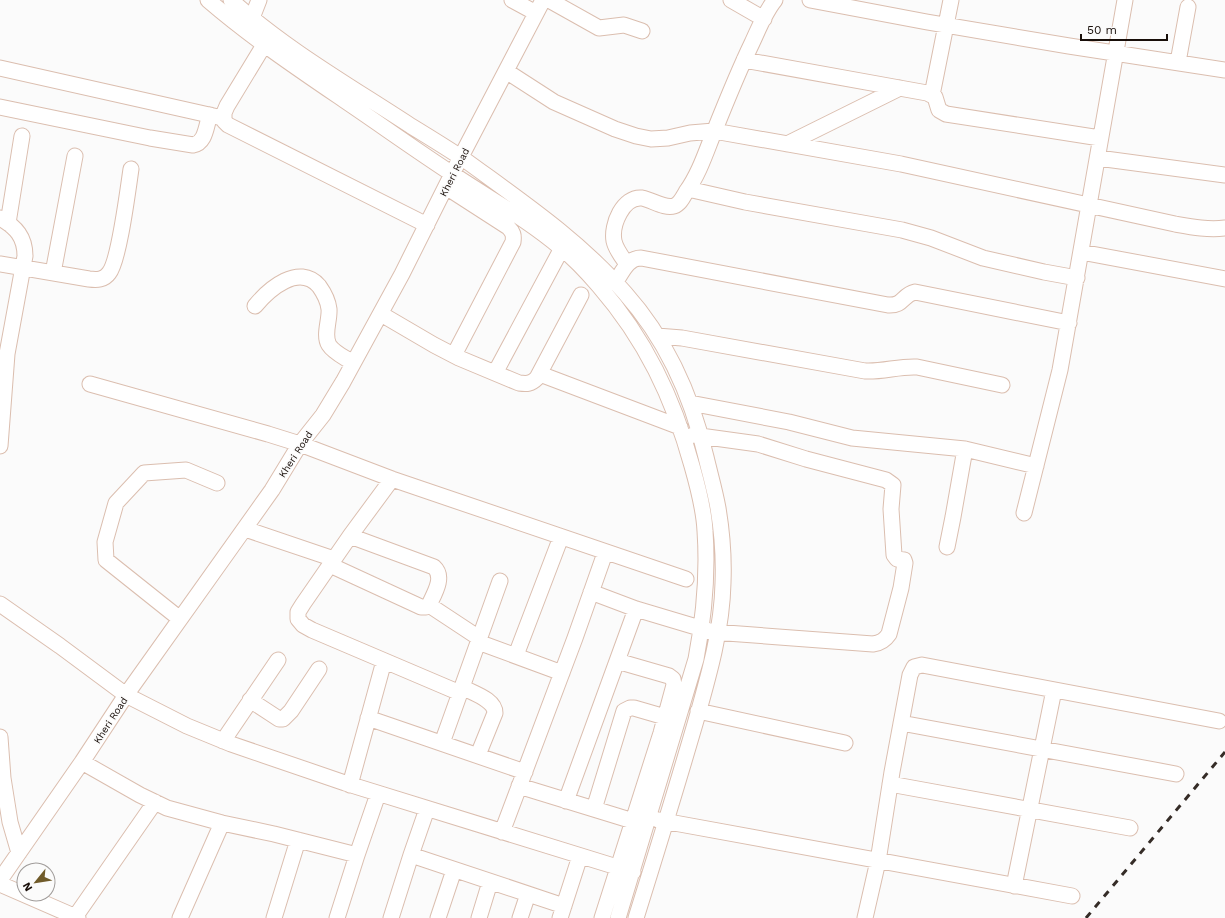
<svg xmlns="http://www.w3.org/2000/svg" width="1225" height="918" viewBox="0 0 1225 918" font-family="'Work Sans',sans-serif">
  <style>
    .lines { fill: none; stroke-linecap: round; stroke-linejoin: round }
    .minor-casing { stroke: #dbbeaf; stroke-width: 17 }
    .minor { stroke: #fff; stroke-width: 15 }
    .rail { stroke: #352c27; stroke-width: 3; stroke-dasharray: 7 7; stroke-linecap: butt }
    .labels { text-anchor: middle; stroke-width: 3; stroke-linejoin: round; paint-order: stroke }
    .street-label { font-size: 10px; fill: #180e09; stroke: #fbfbfb }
  </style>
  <rect width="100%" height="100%" fill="#fbfbfb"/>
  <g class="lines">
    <g class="minor-casing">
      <path id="minor" d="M 208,0 C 251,37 297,68 344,100 C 381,125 417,151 454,175 C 490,199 528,220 561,248 C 575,259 587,272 599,286 C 645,339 673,397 692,466 C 698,487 704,509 705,531 C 708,574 704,617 696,659 L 618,918
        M 231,0 C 285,49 350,86 411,126 C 429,137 447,148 465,160 C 521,201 579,240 625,293 C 666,339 692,397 706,457 C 710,474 715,491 718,508 C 722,532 724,558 723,583 C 722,631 708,678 695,724 C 676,789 656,854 636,918
        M 512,0 L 536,13
        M 549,0 L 599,28 L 624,25 L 642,31
        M 731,0 L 764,19
        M 810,0 L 927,22 L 1069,46 L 1225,70
        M 252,18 L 259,0
        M 264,45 L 227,106 L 224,113 L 224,121 L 228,125 L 427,225
        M 744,60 L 927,93 L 935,97 L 939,110 L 946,114 L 1100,138
        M 1178,62 L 1188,7
        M 0,68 L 218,117
        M 506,71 L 554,102 L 615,129 L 636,136 L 651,139 L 668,138 L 690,133 L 714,131 L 901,164 L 1175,224 C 1192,227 1208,230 1225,228
        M 932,95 L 951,0
        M 0,107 L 150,138 L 193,145 C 206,143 206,125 210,115
        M 787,144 L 900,88
        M 1098,158 L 1225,175
        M 446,187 L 508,227 C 513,232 514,235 513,242 L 454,355
        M 688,189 L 745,202 L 902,230 L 931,238 L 983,258 L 1044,272 L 1077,278
        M 0,218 C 16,227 25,237 25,256 L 7,354 L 0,446
        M 8,223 L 22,136
        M 1081,252 L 1225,279
        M 0,264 L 89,279 C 97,280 104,280 109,273 C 119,261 128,189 131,169
        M 627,264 C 622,257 616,250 614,241 C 611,225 623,196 642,198 C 652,200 665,209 674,206 C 680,204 683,197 686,192 C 699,174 706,152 714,132 C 726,102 738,72 752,43 C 759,28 765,12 775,0
        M 53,273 L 75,156
        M 615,283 C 622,273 627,258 641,258 L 888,305 C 904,306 902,295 915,292 L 1069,323
        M 255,306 C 269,289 299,263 319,286 C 324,293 328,300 329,309 C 330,320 323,335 329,345 C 334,353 346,358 353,363
        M 381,314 L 434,345 L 459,358 L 519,383 C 527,384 531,384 537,378 L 581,295
        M 657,336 L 682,338 L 865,371 C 883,372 899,366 917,367 L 1002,385
        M 495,373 L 562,248
        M 540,374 L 680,427
        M 90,384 L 268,434 L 300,444 L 392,479 L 686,579
        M 690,403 L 789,422 L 852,438 L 965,449 L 1036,466
        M 392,479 L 350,536 L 303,604 L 298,612 L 298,619 L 303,625 L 312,630 L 460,693
        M 1024,513 L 1060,370 L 1125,0
        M 245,529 L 334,559
        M 947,547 L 953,517 L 965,449
        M 330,565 L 421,607 L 426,607 L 429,605 C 434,594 445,577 434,567 L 350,536
        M 591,592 L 636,609 L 713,632 L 873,644 C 881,643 885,640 889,634 L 901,588 L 905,563 L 904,560 L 897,559 L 894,555 L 891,509 L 893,485 L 886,480 L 806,459 L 758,444 L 693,435
        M 0,604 L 60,646 L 126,695 L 187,726 L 231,744 L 345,783 L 633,872
        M 429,605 L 479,638
        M 180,619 L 106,560 L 105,542 L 116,503 L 144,473 L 186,470 L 217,483
        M 478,642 L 562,673
        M 516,655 L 561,537
        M 462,687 C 472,693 495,699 495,713 L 478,755
        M 250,700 L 279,719 L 283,719 L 291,711 L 319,669
        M 698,711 L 845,743
        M 368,718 L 525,772
        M 901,723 L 1176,774
        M 0,737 L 3,778 L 10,822 L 19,853
        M 223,741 L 278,660
        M 442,743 L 500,581
        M 82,762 L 140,795 L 167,808 L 222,823 L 274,834 L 357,855
        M 890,784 L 1130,828
        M 350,785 L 384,661
        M 519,786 L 633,821
        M 566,801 L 636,609
        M 594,809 L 624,711 L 630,708 L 634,708 L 665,717
        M 658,820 L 1072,896
        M 502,832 L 575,638 L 605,553
        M 411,855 L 564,906
        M 0,880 L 82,762 L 126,695 L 272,490 L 300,444 L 323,415 L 343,382 L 402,274 L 452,174 L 543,0
        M 0,884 L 78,918
        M 1014,886 L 1054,690
        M 75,917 L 155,802
        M 180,918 L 222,823
        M 274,918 L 298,840
        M 337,918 L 357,855 L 378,794
        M 391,918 L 411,855 L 427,809
        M 438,918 L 454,870
        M 479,918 L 490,882
        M 520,918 L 528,894
        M 560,918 L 580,856
        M 602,918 L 661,733 L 674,685 L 673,679 L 669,676 L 617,661
        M 865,918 L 878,861 L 892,772 L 910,675 L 914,667 L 922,665 L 1219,721"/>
    </g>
    <use href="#minor" class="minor"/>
    <path class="rail" d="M 1086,918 L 1225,752"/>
  </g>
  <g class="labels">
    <g class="street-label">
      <text transform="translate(454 172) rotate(-63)" y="4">Kheri Road</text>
      <text transform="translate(295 454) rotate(-57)" y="4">Kheri Road</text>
      <text transform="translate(110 720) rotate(-57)" y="4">Kheri Road</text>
    </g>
  </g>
  <g transform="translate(36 882) rotate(240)"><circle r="19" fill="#fbfbfb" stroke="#a09c9a"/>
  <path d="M0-3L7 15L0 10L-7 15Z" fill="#705b2a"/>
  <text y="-6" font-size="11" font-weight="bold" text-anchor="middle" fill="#180e09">N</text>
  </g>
  <path d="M1081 34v6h86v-6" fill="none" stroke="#180e09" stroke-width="2"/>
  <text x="1087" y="34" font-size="12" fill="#180e09" stroke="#fbfbfb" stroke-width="3" paint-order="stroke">50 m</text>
</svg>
